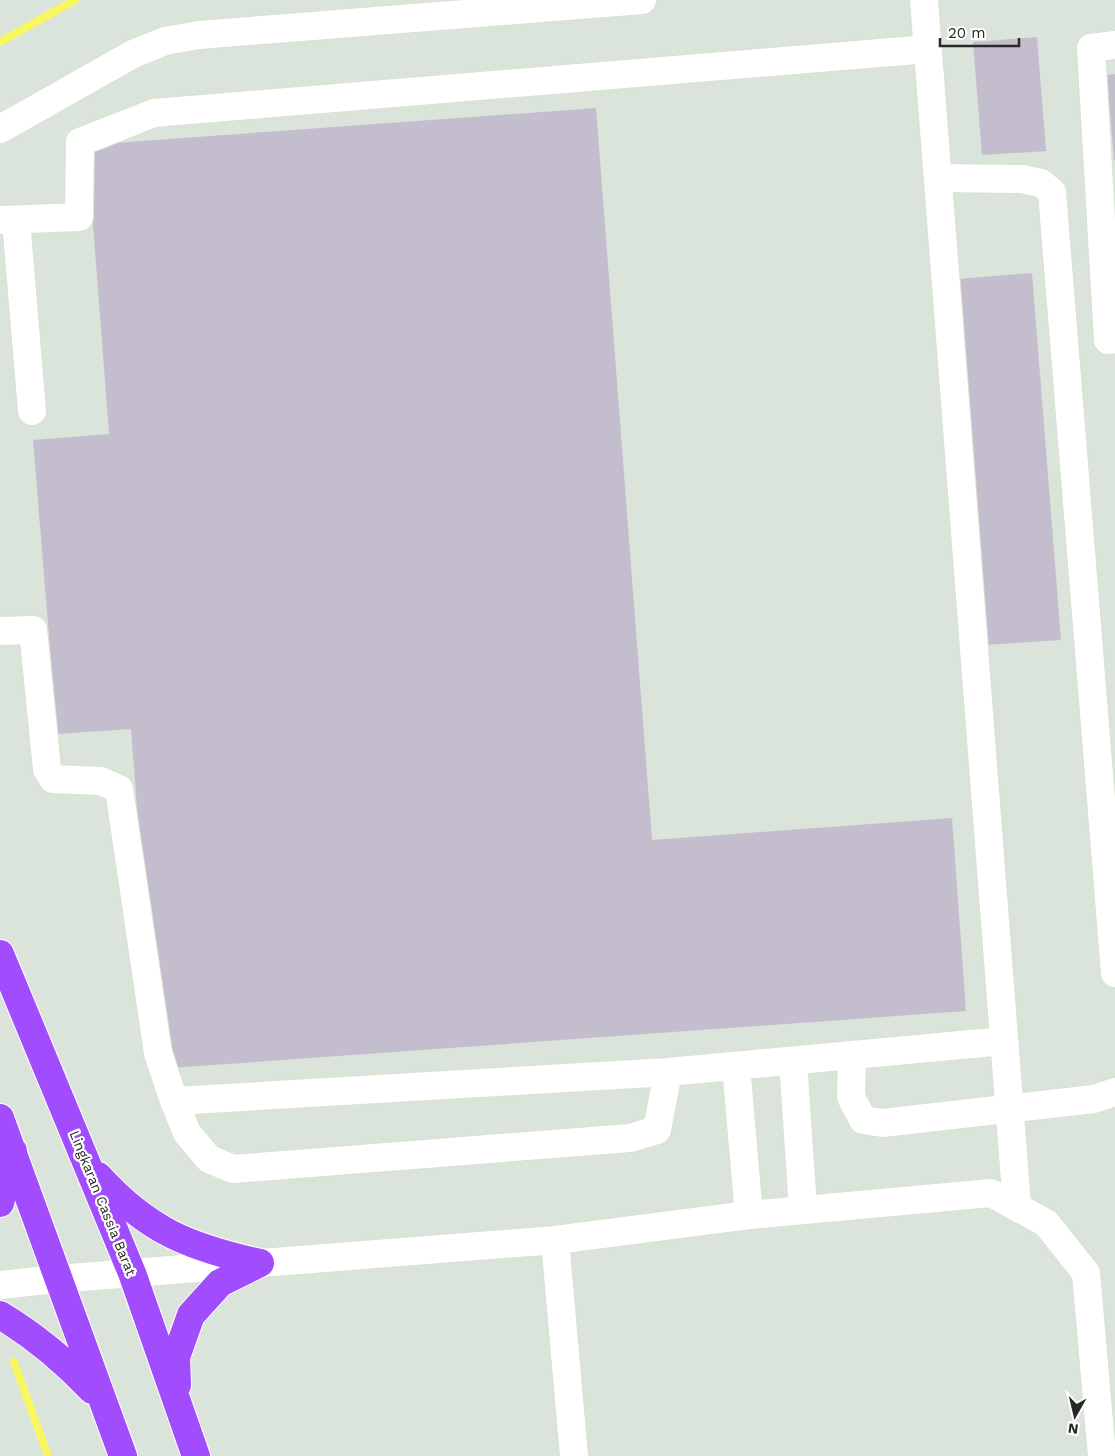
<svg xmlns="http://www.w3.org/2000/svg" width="1115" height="1456" viewBox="0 0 1115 1456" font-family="'Work Sans',sans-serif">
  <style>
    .industrial { fill: #dae4da }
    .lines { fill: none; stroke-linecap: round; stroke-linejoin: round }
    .stream { stroke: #f9f761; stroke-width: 8 }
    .building { fill: #c3bdcd }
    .minor-casing { stroke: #d8e3ce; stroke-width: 30 }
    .major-casing { stroke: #fff; stroke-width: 30 }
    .minor { stroke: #fff; stroke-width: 28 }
    .major { stroke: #a24dfd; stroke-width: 28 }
    .labels { text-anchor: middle; stroke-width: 4.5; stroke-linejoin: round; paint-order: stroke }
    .street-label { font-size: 14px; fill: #282828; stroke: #fff }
  </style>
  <rect width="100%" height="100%" fill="#ded8ec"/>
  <path class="industrial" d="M 0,0 L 1115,0 L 1115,1456 L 0,1456 Z"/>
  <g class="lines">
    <path class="stream" d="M 0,42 L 75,0
      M 14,1362 L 48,1456"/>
  </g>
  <path class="building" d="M 1037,37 L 1046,151 L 982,155 L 973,42 Z
    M 1115,74 L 1115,160 L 1114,160 L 1107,75 Z
    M 596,108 L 652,840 L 952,818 L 966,1011 L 157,1069 L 131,729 L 57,734 L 33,440 L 109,434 L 87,145 Z
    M 1032,273 L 1061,640 L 986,645 L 957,279 Z"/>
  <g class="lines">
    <g class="minor-casing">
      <path id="minor" d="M 924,0 L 1017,1206
        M 1115,45 L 1091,48 L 1108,340 L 1115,339
        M 0,129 L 133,54 L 165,41 L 199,35 L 642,0
        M 938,178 L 1022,179 L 1041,183 L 1052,192 L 1115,973
        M 0,220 L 79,217 L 80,142 L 154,113 L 928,49
        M 16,220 L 32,411
        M 0,631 L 33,630 L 47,769 L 53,779 L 101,781 L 119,789 L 158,1053 L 174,1101
        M 852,1056 L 851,1097 L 863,1120 L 882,1123 L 1094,1099 L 1115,1092
        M 793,1061 L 803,1209
        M 736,1066 L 749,1215
        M 668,1072 L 657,1130 L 630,1138 L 233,1169 L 209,1159 L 187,1133 L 174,1101 L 668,1072 L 1004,1041
        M 555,1240 L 574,1456
        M 0,1285 L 57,1279 L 555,1240 L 749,1215 L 991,1193 L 1046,1223 L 1086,1273 L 1102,1456"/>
    </g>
    <g class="major-casing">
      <path id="major" d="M 0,954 L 132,1273 L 196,1456
        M 0,1118 L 123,1456
        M 98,1176 C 148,1231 189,1247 260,1263
        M 0,1203 L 13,1151
        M 0,1315 C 35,1336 64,1360 92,1390
        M 177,1385 L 176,1357 L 191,1315 L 220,1283 L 260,1263"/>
    </g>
    <use href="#minor" class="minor"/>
    <use href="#major" class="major"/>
  </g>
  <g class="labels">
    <g class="street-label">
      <text transform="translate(103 1203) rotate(68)" y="5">Lingkaran Cassia Barat</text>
    </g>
  </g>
  <g transform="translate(1075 1416) rotate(188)" stroke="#ffffff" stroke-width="4" paint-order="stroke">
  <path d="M0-4L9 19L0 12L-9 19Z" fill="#282828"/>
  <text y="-8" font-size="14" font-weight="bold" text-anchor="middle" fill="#282828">N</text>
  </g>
  <path d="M940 38v8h79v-8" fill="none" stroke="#282828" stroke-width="2.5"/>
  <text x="948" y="38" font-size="15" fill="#282828" stroke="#ffffff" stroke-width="4" paint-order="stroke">20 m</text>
</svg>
